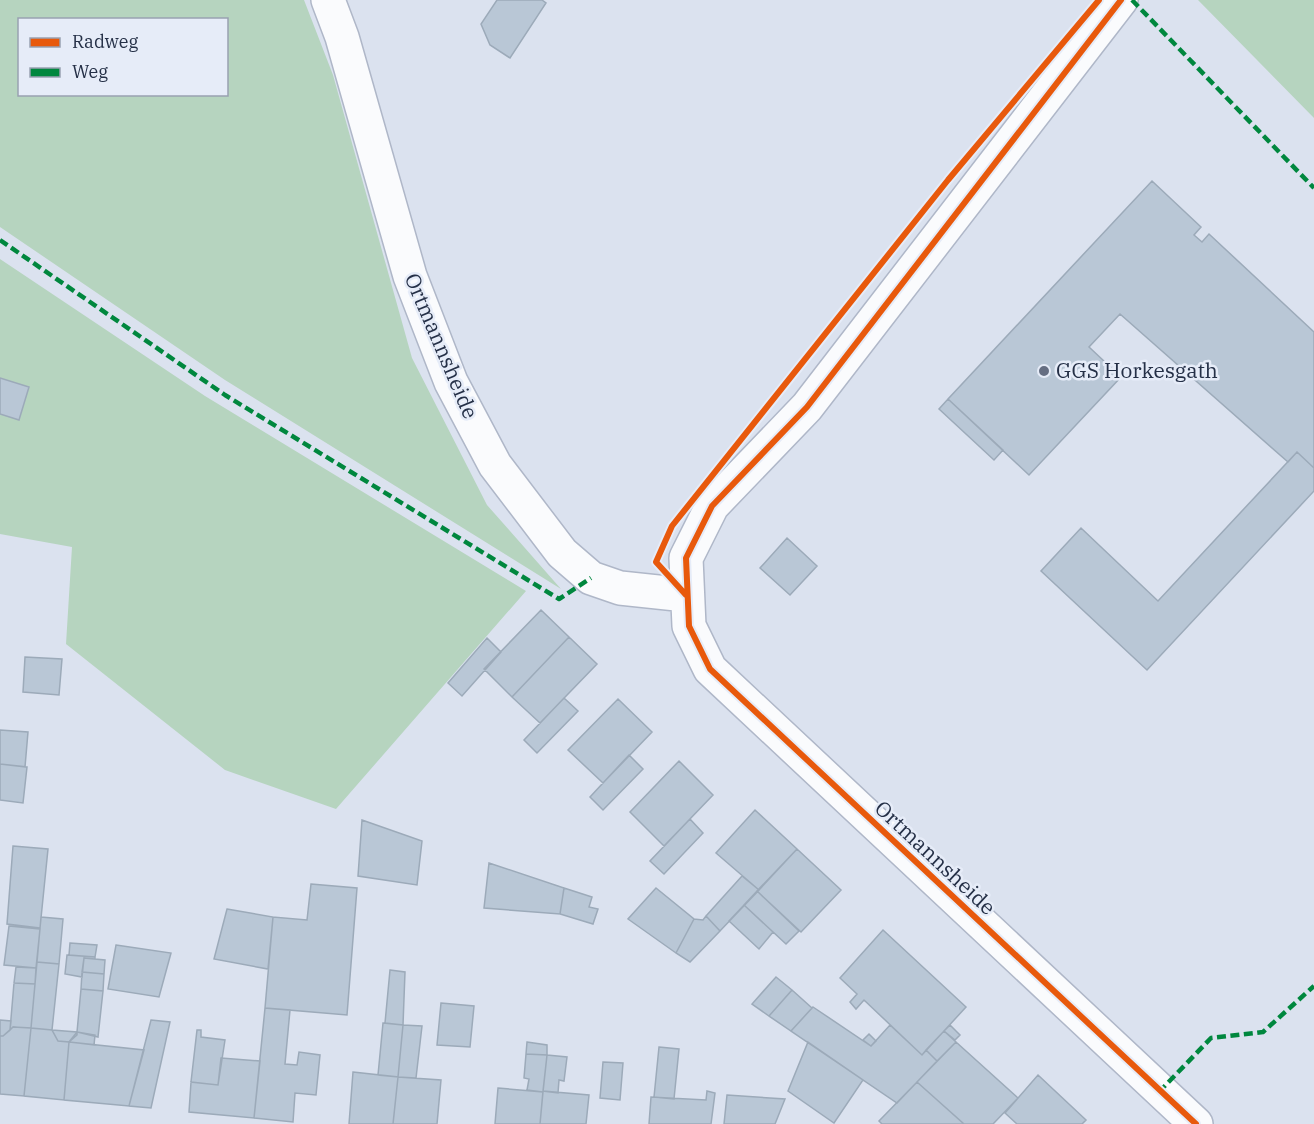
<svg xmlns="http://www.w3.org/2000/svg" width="1314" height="1124" viewBox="0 0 1314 1124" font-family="'IBM Plex Serif',serif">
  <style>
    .green { fill: #b6d4bf; fill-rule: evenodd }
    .building { fill: #b9c7d6; stroke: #9caab9; stroke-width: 1.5 }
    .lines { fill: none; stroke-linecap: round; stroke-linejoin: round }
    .minor-casing { stroke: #afb7c8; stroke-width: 36 }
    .minor { stroke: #fafbfd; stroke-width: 33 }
    .quiet { stroke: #00873e; stroke-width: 4.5; stroke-dasharray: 9 4.5; stroke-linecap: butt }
    .cycleway-casing { stroke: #e6ecf8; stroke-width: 10 }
    .cycleway { stroke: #e8590c; stroke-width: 6 }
    .poi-dot { fill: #656e82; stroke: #e6ecf8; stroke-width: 2 }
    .labels { text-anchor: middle; stroke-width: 5; stroke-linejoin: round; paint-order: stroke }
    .street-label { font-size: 21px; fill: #253047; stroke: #e6ecf8 }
    .poi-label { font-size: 21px; fill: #253047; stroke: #e6ecf8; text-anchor: start }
  </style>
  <rect width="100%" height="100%" fill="#dbe2ef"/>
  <path class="green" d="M 0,0 L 304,0 L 333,75 L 412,358 L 487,505 L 561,589 L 225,380 L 0,227 ZM 20,20 L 226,20 L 226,94 L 20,94 Z
    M 1198,0 L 1314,0 L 1314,118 Z
    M 0,259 L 205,396 L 526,591 L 336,809 L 225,770 L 66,644 L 72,547 L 0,534 Z"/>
  <path class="building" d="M 497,0 L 542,0 L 546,3 L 510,58 L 490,45 L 481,24 Z
    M 1152,181 L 1201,227 L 1194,235 L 1202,242 L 1209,234 L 1314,332 L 1314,468 L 1297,452 L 1288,462 L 1120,314 L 1089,347 L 1121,377 L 1029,475 L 948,399 Z
    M 0,378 L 29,387 L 19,420 L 0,414 Z
    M 948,399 L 1003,450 L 994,460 L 939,409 Z
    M 1297,452 L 1314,468 L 1314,491 L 1147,670 L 1041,571 L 1081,528 L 1158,601 Z
    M 787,538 L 817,566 L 790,595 L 760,568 Z
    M 541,610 L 569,637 L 512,697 L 484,669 Z
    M 569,637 L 597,664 L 540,723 L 512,697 Z
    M 487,638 L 501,652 L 462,696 L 448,683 Z
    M 25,657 L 62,659 L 59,695 L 23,692 Z
    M 564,698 L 578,711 L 537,753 L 524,740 Z
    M 618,699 L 652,732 L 603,783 L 568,750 Z
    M 0,730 L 28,732 L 25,767 L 0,764 Z
    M 629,755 L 643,769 L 603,810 L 590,797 Z
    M 679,761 L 713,795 L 664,846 L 630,812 Z
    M 0,764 L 27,767 L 23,803 L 0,800 Z
    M 755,810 L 797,849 L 759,890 L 716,853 Z
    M 690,819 L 703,833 L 664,874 L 650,861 Z
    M 362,820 L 422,841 L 417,885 L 358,876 Z
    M 13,846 L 48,849 L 40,928 L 7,924 Z
    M 797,849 L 841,890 L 801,932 L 757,891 Z
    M 489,863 L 564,888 L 560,914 L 484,908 Z
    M 742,876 L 759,890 L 720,931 L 706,916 Z
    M 311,884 L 357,888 L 347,1015 L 265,1008 L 273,917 L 307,920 Z
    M 564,888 L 592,897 L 589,907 L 598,909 L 593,924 L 560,914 Z
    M 656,888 L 694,919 L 676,953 L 628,919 Z
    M 757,891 L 799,931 L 786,944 L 744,905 Z
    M 744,905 L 773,932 L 759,949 L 729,921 Z
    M 227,909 L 273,917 L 268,969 L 214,959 Z
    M 706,916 L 720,931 L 690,962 L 676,953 L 694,919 L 703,920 Z
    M 41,917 L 63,919 L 59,964 L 37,962 Z
    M 9,926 L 40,929 L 36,968 L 4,965 Z
    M 883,930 L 966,1007 L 922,1055 L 864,1000 L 856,1009 L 850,1002 L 857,994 L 840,978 Z
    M 70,943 L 97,945 L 95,957 L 69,955 Z
    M 116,945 L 171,953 L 159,997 L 108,989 Z
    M 67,955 L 95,957 L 95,959 L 84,958 L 82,977 L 65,974 Z
    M 84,958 L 105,960 L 104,974 L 82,972 Z
    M 37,962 L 59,964 L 52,1030 L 31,1028 Z
    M 16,967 L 36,968 L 35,984 L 14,983 Z
    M 390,970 L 405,972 L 403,1025 L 385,1023 Z
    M 82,972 L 104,974 L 103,991 L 81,989 Z
    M 776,977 L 792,990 L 769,1016 L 752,1004 Z
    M 14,983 L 35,984 L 31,1028 L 13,1027 L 10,1030 Z
    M 81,989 L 103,991 L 98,1037 L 77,1032 Z
    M 792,990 L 812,1008 L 791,1031 L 769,1016 Z
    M 441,1003 L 474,1006 L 470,1047 L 437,1045 Z
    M 813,1007 L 871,1046 L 890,1025 L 922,1055 L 926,1050 L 937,1061 L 897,1103 L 791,1031 Z
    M 265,1008 L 290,1010 L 285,1064 L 297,1065 L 299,1052 L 320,1055 L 316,1095 L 295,1093 L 293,1122 L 254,1118 Z
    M 0,1020 L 11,1021 L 10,1030 L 3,1036 L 0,1036 Z
    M 151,1020 L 170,1022 L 151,1108 L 129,1106 Z
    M 383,1023 L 403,1025 L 398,1077 L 378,1075 Z
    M 403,1025 L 422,1026 L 416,1078 L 398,1077 Z
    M 950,1025 L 960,1035 L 955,1040 L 944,1031 Z
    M 13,1027 L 31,1028 L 24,1096 L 0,1094 L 0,1036 L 3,1036 Z
    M 31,1028 L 52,1030 L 58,1041 L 69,1042 L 64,1100 L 24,1096 Z
    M 52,1030 L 77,1032 L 77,1035 L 69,1042 L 58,1041 Z
    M 197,1030 L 201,1030 L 201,1037 L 225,1040 L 218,1085 L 191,1082 Z
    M 944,1031 L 956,1042 L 937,1061 L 926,1050 Z
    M 77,1032 L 95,1035 L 94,1045 L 69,1042 Z
    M 869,1034 L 876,1041 L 871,1046 L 863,1040 Z
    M 69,1042 L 144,1050 L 129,1106 L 64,1100 Z
    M 527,1042 L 547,1045 L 547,1055 L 526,1054 Z
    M 808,1042 L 863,1080 L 834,1123 L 788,1091 Z
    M 956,1042 L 1018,1098 L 993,1124 L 964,1124 L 917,1082 Z
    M 659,1047 L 679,1049 L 674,1099 L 654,1097 Z
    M 526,1054 L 547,1055 L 543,1092 L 527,1090 L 529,1079 L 524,1078 Z
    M 547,1055 L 567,1057 L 564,1081 L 559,1080 L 558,1093 L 543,1091 Z
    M 221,1058 L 260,1061 L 254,1118 L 189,1112 L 191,1082 L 218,1085 Z
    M 603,1062 L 623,1063 L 620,1100 L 600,1098 Z
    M 353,1072 L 398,1077 L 393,1124 L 349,1124 Z
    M 1038,1075 L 1086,1120 L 1082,1124 L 1017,1124 L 1005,1113 Z
    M 398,1077 L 441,1080 L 437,1124 L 393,1124 Z
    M 917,1082 L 964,1124 L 882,1124 L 879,1121 Z
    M 498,1088 L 543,1092 L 540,1124 L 495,1124 Z
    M 543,1091 L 589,1095 L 586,1124 L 540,1124 Z
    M 707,1091 L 715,1093 L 711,1124 L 649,1124 L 651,1097 L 706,1100 Z
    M 727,1095 L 785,1099 L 775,1124 L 724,1124 Z"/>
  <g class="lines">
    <g class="minor-casing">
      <path id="minor" d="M 328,0 L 342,37 L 410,276 L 451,382 L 495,465 L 562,553 L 591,578 L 620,588 L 686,595
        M 1121,0 L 807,407 L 712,506 L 686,558 L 689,626 L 710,669 L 1196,1124"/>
    </g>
    <use href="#minor" class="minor"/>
    <path class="quiet" d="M 1132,0 L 1314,188
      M 0,240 L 225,395 L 559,599 L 591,578
      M 1159,1092 L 1211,1038 L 1263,1032 L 1314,986"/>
    <g class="cycleway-casing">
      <path id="cycleway" d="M 1121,0 L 807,407 L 712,506 L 686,558 L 689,626 L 710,669 L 1196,1124
        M 686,595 L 656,562 L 672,526 L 948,180 L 1099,0"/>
    </g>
    <use href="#cycleway" class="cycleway"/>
  </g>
  <circle class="poi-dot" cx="1044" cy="371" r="6"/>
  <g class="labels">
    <g class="street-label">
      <text transform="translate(441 346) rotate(67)" y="7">Ortmannsheide</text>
      <text transform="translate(935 858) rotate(43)" y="7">Ortmannsheide</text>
    </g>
    <g class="poi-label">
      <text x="1056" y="378">GGS Horkesgath</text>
    </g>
  </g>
  <rect x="18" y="18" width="210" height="78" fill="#e6ecf8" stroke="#99a1b1" stroke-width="1.5"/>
  <rect x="30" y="38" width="30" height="9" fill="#e8590c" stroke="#99a1b1" stroke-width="1.5"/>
  <text x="72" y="48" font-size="18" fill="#253047">Radweg</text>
  <rect x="30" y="68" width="30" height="9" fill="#00873e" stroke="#99a1b1" stroke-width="1.5"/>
  <text x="72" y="78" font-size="18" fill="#253047">Weg</text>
</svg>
